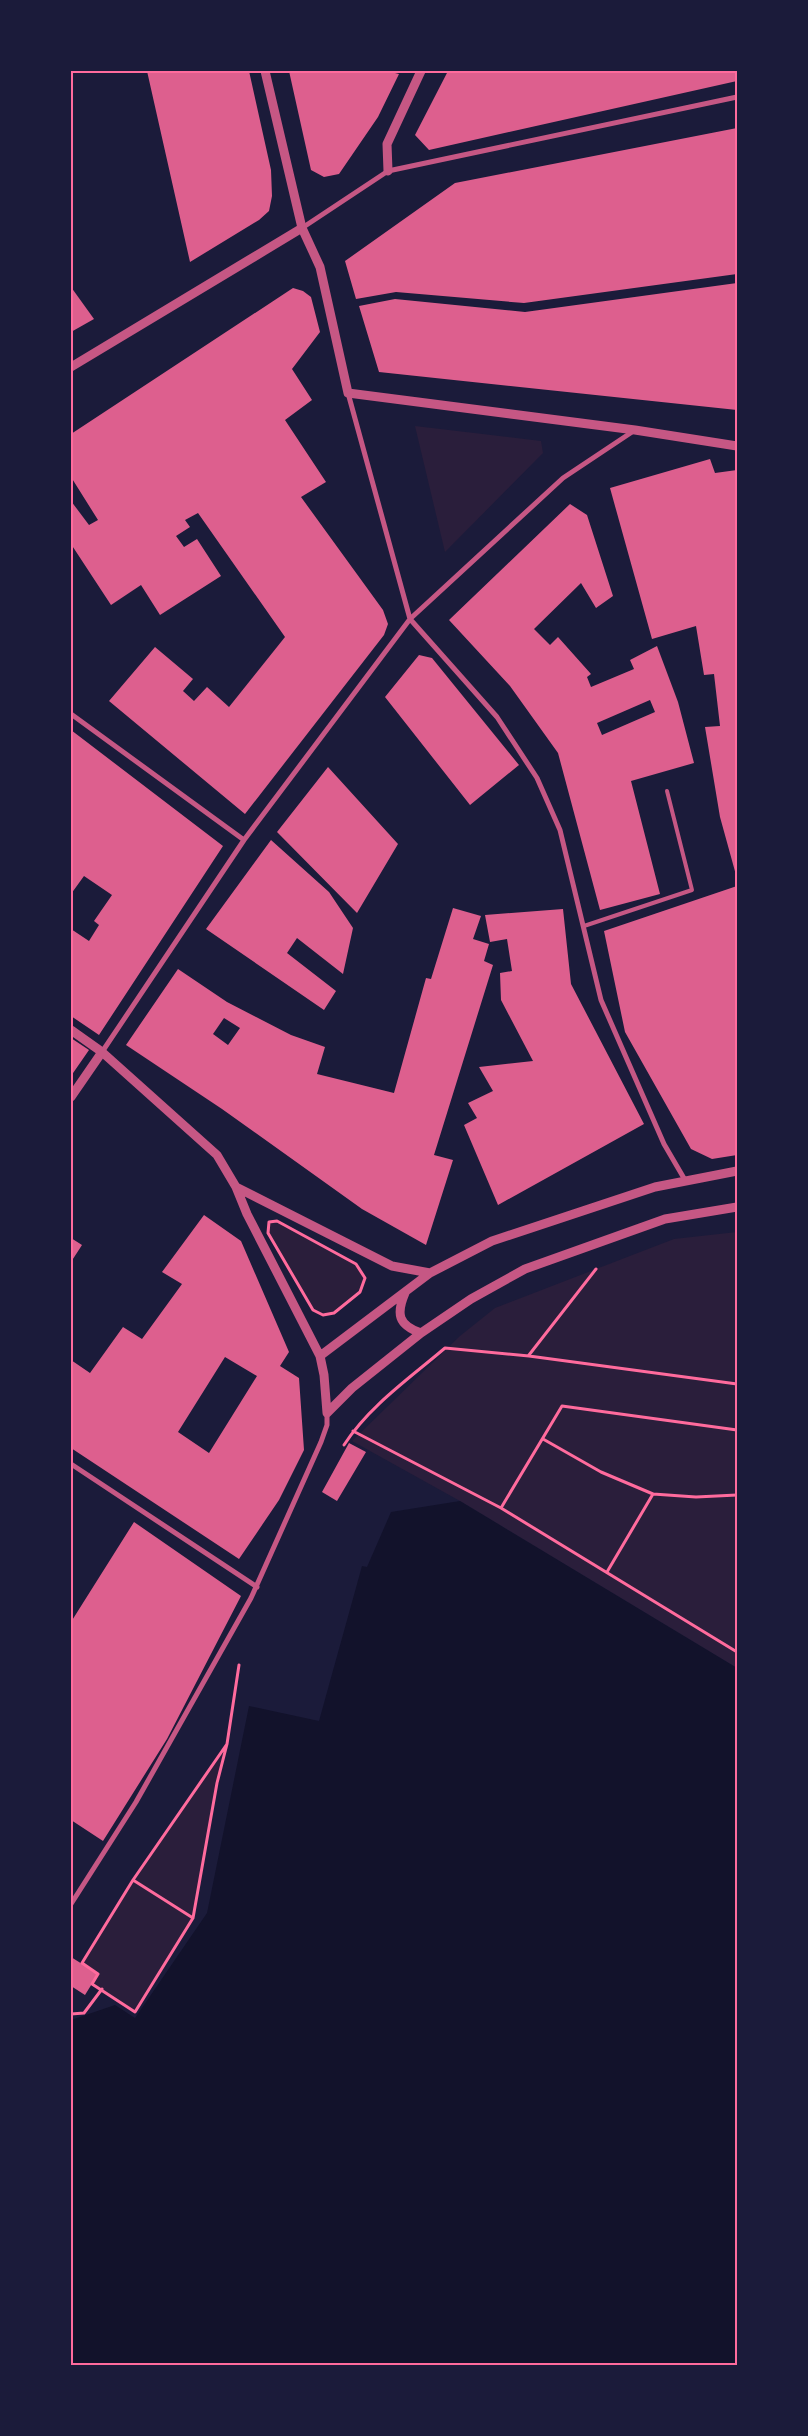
<svg xmlns="http://www.w3.org/2000/svg" width="808" height="2436" viewBox="0 0 808 2436" font-family="'Varela Round',sans-serif">
  <style>
    .green { fill: #2a1e3b }
    .water { fill: #12122b }
    .building { fill: #dd5f8e; fill-rule: evenodd }
    .lines { fill: none; stroke-linecap: round; stroke-linejoin: round }
    .path { stroke: #ff6b9d; stroke-width: 3 }
    .service { stroke: #c65784; stroke-width: 4 }
    .minor { stroke: #c65784; stroke-width: 5 }
    .tertiary { stroke: #c65784; stroke-width: 9 }
    .neatline { fill: none; stroke: #ff6b9d; stroke-width: 2 }
  </style>
  <rect width="100%" height="100%" fill="#1b1b3a"/>
  <path class="green" d="M 415,426 L 541,441 L 543,453 L 445,552 Z
    M 277,1221 L 356,1264 L 365,1278 L 360,1292 L 334,1313 L 323,1315 L 313,1310 L 268,1233 L 269,1222 Z
    M 737,1232 L 737,1668 L 460,1501 L 352,1441 L 460,1336 L 495,1308 L 674,1239 Z
    M 227,1744 L 217,1783 L 193,1918 L 135,2012 L 92,1984 L 82,1963 L 133,1880 Z"/>
  <path class="water" d="M 460,1501 L 737,1668 L 737,2365 L 71,2365 L 71,2020 L 115,2005 L 135,2018 L 207,1913 L 249,1706 L 319,1721 L 362,1566 L 367,1567 L 391,1512 Z"/>
  <path class="building" d="M 147,71 L 249,71 L 271,170 L 272,196 L 269,211 L 259,220 L 190,262 Z
    M 289,71 L 396,71 L 395,73 L 399,74 L 378,117 L 339,174 L 324,177 L 311,170 Z
    M 448,71 L 737,71 L 737,81 L 429,150 L 415,135 Z
    M 737,128 L 737,274 L 524,303 L 396,292 L 356,299 L 345,261 L 455,183 Z
    M 737,283 L 737,410 L 379,372 L 359,306 L 395,299 L 525,312 Z
    M 71,287 L 94,319 L 71,332 Z
    M 293,288 L 303,291 L 311,297 L 320,332 L 292,369 L 312,400 L 285,420 L 326,482 L 301,497 L 383,610 L 388,624 L 384,635 L 245,814 L 109,701 L 155,647 L 193,679 L 183,691 L 194,701 L 207,687 L 229,707 L 285,637 L 198,513 L 185,520 L 190,527 L 176,536 L 184,547 L 197,539 L 221,576 L 160,615 L 141,585 L 111,605 L 71,544 L 71,501 L 89,525 L 98,520 L 71,477 L 71,434 Z
    M 710,459 L 715,473 L 737,470 L 736,875 L 720,817 L 705,727 L 720,726 L 714,674 L 704,675 L 696,626 L 652,639 L 610,488 Z
    M 570,504 L 587,515 L 613,596 L 596,608 L 581,583 L 534,629 L 550,645 L 558,637 L 591,674 L 587,677 L 591,687 L 634,669 L 630,660 L 657,646 L 678,702 L 694,763 L 631,781 L 660,894 L 600,910 L 558,753 L 510,686 L 449,620 ZM 650,700 L 655,712 L 602,735 L 597,723 Z
    M 419,655 L 432,658 L 519,765 L 470,805 L 385,697 Z
    M 71,730 L 223,846 L 99,1035 L 71,1016 L 71,929 L 89,941 L 99,925 L 94,921 L 112,895 L 84,876 L 71,894 Z
    M 328,767 L 398,844 L 357,913 L 277,832 Z
    M 271,840 L 329,892 L 353,928 L 343,974 L 297,938 L 287,953 L 336,991 L 324,1010 L 206,929 Z
    M 737,886 L 737,1155 L 712,1159 L 691,1149 L 625,1032 L 604,931 Z
    M 453,908 L 481,916 L 473,939 L 489,944 L 484,961 L 493,965 L 434,1155 L 453,1160 L 426,1245 L 362,1209 L 222,1109 L 126,1045 L 178,969 L 227,1002 L 291,1035 L 325,1047 L 317,1074 L 394,1093 L 426,978 L 431,979 ZM 224,1018 L 240,1028 L 228,1045 L 213,1034 Z
    M 563,909 L 571,984 L 644,1124 L 498,1205 L 464,1125 L 477,1118 L 468,1103 L 493,1091 L 479,1067 L 533,1061 L 501,1000 L 500,973 L 512,971 L 507,939 L 490,942 L 485,915 Z
    M 71,1038 L 89,1050 L 71,1076 Z
    M 204,1215 L 241,1241 L 289,1352 L 280,1366 L 299,1378 L 304,1450 L 279,1500 L 239,1559 L 71,1448 L 71,1360 L 90,1373 L 123,1327 L 142,1339 L 182,1284 L 162,1272 ZM 225,1357 L 257,1376 L 209,1453 L 178,1432 Z
    M 71,1238 L 82,1245 L 71,1262 Z
    M 349,1443 L 366,1452 L 337,1501 L 322,1492 Z
    M 134,1522 L 241,1596 L 167,1739 L 103,1841 L 71,1820 L 71,1622 Z
    M 71,1957 L 98,1974 L 85,1995 L 71,1986 Z"/>
  <g class="lines">
    <path class="path" d="M 277,1221 L 356,1264 L 365,1278 L 360,1292 L 334,1313 L 323,1315 L 313,1310 L 268,1233 L 269,1222 Z
      M 529,1355 L 596,1269
      M 353,1431 L 501,1508 L 737,1652
      M 543,1439 L 601,1472 L 653,1494
      M 344,1445 C 369,1406 411,1377 445,1348 L 529,1356 L 737,1384
      M 501,1508 L 562,1406 L 737,1430
      M 607,1572 L 653,1494 L 696,1497 L 737,1495
      M 227,1744 L 133,1880 L 82,1963 L 98,1974 L 92,1984 L 135,2012 L 193,1918 L 217,1783 L 227,1744 L 239,1665
      M 133,1880 L 193,1918
      M 71,2014 L 84,2013 L 102,1989"/>
    <path class="service" d="M 584,926 L 692,890 L 667,791"/>
    <path class="minor" d="M 302,228 L 388,171 L 737,97
      M 348,393 L 410,619 L 497,717 L 537,778 L 560,830 L 601,1000 L 664,1144 L 685,1180
      M 71,714 L 244,840
      M 102,1052 L 244,840 L 410,619 L 563,478 L 635,430
      M 71,1464 L 257,1587
      M 71,1904 L 136,1802 L 251,1598 L 321,1442 L 327,1425 L 327,1413"/>
    <path class="tertiary" d="M 265,71 L 302,228 L 320,267 L 348,393 L 635,430 L 737,446
      M 388,171 L 387,144 L 421,71
      M 71,367 L 302,228
      M 71,1030 L 102,1052 L 217,1155 L 236,1187 L 247,1214 L 320,1356 L 324,1375 L 327,1413
      M 71,1097 L 102,1052
      M 236,1187 L 392,1266 L 430,1273
      M 405,1293 C 396,1314 398,1325 421,1333
      M 320,1356 L 430,1273 L 492,1241 L 655,1187 L 737,1171
      M 327,1413 L 352,1388 L 421,1333 L 471,1299 L 525,1269 L 665,1219 L 737,1207"/>
  </g>
  <rect width="808" height="2436" fill="none" stroke="#1b1b3a" stroke-width="145"/>
  <rect x="72" y="72" width="664" height="2292" class="neatline"/>
</svg>
